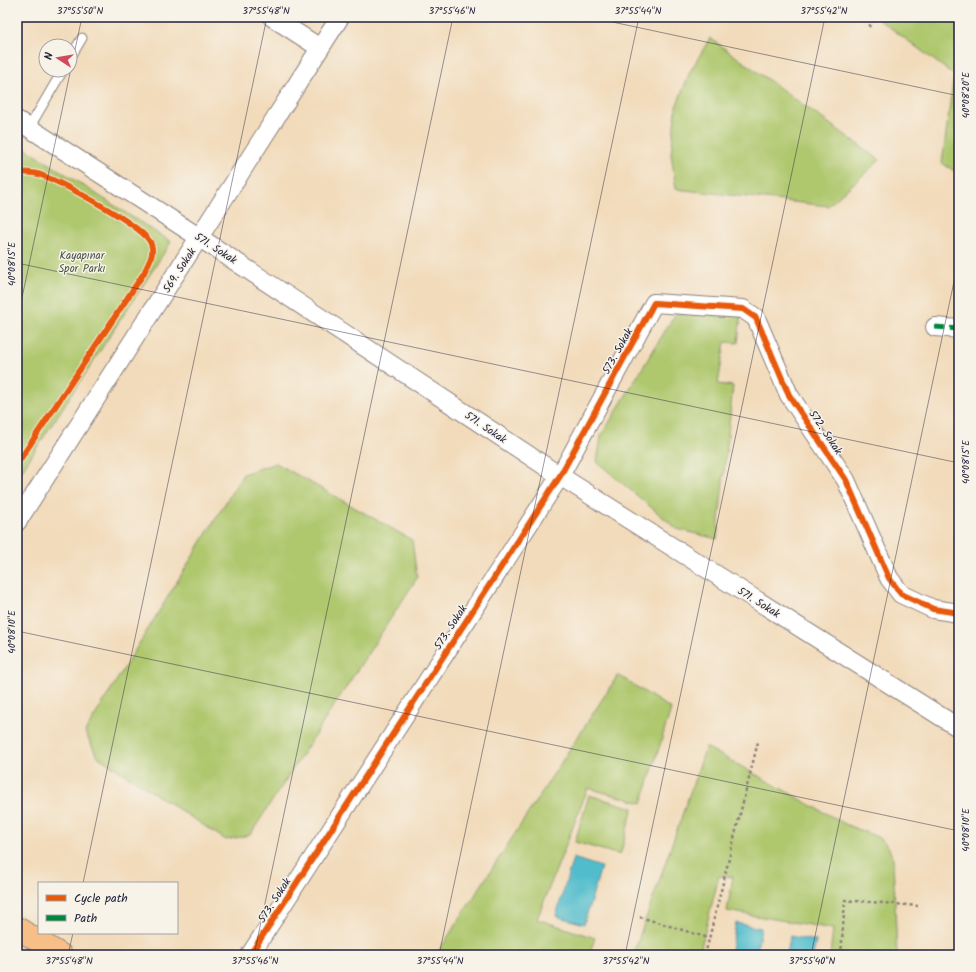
<svg xmlns="http://www.w3.org/2000/svg" width="976" height="972" viewBox="0 0 976 972" font-family="Kalam,sans-serif">
  <style>
    .green { fill: #afc86e; stroke: #687554 }
    .water { fill: #51bdcc; stroke: #3a7084 }
    .lines { fill: none; stroke-linecap: round; stroke-linejoin: round }
    .service-casing { stroke: #8a7e7b; stroke-width: 11 }
    .minor-casing { stroke: #8a7e7b; stroke-width: 20 }
    .primary-casing { stroke: #8a7e7b; stroke-width: 24 }
    .path { stroke: #8a7e7b; stroke-width: 2.5; stroke-dasharray: 3 3; stroke-linecap: butt }
    .service { stroke: #fff; stroke-width: 9 }
    .minor { stroke: #fff; stroke-width: 18 }
    .primary { stroke: #f7be87; stroke-width: 22 }
    .quiet { stroke: #00873e; stroke-width: 5; stroke-dasharray: 10 5; stroke-linecap: butt }
    .cycleway-casing { stroke: #f7f3e8; stroke-width: 8 }
    .cycleway { stroke: #e8590c; stroke-width: 6 }
    .ticks { fill: none; stroke: #22223b; stroke-width: 1; stroke-opacity: 0.45 }
    .labels { text-anchor: middle; stroke-width: 3; stroke-linejoin: round; paint-order: stroke }
    .street-label { font-size: 11px; fill: #22223b; stroke: #f7f3e8 }
    .park-label { font-size: 11px; fill: #4c544a; stroke: #f7f3e8 }
    .neatline { fill: none; stroke: #22223b; stroke-width: 1.5 }
    .ticks-label { font-size: 10px; text-anchor: middle; fill: #22223b }
  </style>
  <rect width="100%" height="100%" fill="#f7f3e8"/>
  <filter id="ink" filterUnits="userSpaceOnUse"><feTurbulence type="fractalNoise" baseFrequency=".025" numOctaves="2"/><feDisplacementMap in="SourceGraphic" scale="8" xChannelSelector="R" yChannelSelector="G"/><feConvolveMatrix kernelMatrix="1 2 1 2 8 2 1 2 1" color-interpolation-filters="sRGB"/></filter>
  <filter id="wash" filterUnits="userSpaceOnUse"><feTurbulence type="fractalNoise" baseFrequency=".012" numOctaves="4" result="noise"/><feDisplacementMap in="SourceGraphic" scale="16" xChannelSelector="R" yChannelSelector="G"/><feGaussianBlur stdDeviation="0.9" result="paint"/><feColorMatrix in="noise" values="0 0 0 0 0 0 0 0 0 0 0 0 0 0 0 0 0 1.4 0 .05"/><feComposite in="paint" operator="in"/></filter>
  <g filter="url(#wash)">
    <rect width="100%" height="100%" fill="#f2dbbb"/>
    <path class="green" d="M 876,17 L 959,17 L 959,174 L 942,163 L 954,75 Z
      M 710,38 L 880,160 L 828,206 L 676,189 L 671,154 L 676,107 L 690,72 Z
      M 17,143 L 171,242 L 17,478 Z
      M 676,313 L 741,315 L 738,343 L 725,342 L 718,384 L 733,386 L 717,539 L 677,529 L 597,462 L 601,436 Z
      M 276,463 L 412,540 L 417,578 L 250,835 L 226,840 L 97,756 L 85,732 L 243,474 Z
      M 618,675 L 671,709 L 642,803 L 588,788 L 537,919 L 595,938 L 589,955 L 436,955 Z
      M 706,747 L 847,825 L 880,838 L 888,846 L 893,859 L 897,955 L 830,955 L 833,929 L 727,911 L 733,877 L 719,876 L 699,955 L 633,955 Z
      M 589,795 L 633,808 L 620,855 L 575,842 Z"/>
    <path class="water" d="M 573,858 L 601,867 L 584,924 L 556,916 Z
      M 736,923 L 761,928 L 756,955 L 730,955 Z
      M 790,936 L 816,941 L 813,955 L 787,955 Z"/>
  </g>
  <g filter="url(#ink)">
    <g class="lines">
      <g class="service-casing">
        <path id="service" d="M 70,58 L 82,38
          M 29,128 L 63,70"/>
      </g>
      <g class="minor-casing">
        <path id="minor" d="M 272,17 L 320,48
          M 17,120 L 200,238 L 560,476 L 959,728
          M 935,327 L 959,329
          M 17,522 L 340,17
          M 250,955 L 560,476 L 654,303 L 743,309 L 756,318 L 789,395 L 846,480 L 889,578 L 901,594 L 933,609 L 959,613"/>
      </g>
      <g class="primary-casing">
        <path id="primary" d="M 17,928 L 61,955"/>
      </g>
      <path class="path" d="M 869,27 L 875,17
        M 640,917 L 709,938
        M 705,955 L 758,742
        M 841,955 L 845,900 L 918,906"/>
      <use href="#service" class="service"/>
      <use href="#minor" class="minor"/>
      <use href="#primary" class="primary"/>
      <path class="quiet" d="M 935,327 L 959,329"/>
      <g class="cycleway-casing">
        <path id="cycleway" d="M 17,172 C 25,173 34,172 41,175 C 62,183 145,226 151,244 C 155,255 148,263 144,273 L 17,464
          M 250,955 L 560,476 L 654,303 L 743,309 L 756,318 L 789,395 L 846,480 L 889,578 L 901,594 L 933,609 L 959,613"/>
      </g>
      <use href="#cycleway" class="cycleway"/>
    </g>
  </g>
  <path class="ticks" d="M 589,17 L 959,96M 17,263 L 959,463M 17,321 L 82,17M 17,631 L 959,831M 83,883 L 267,17M 68,955 L 73,933M 254,955 L 453,17M 439,955 L 639,17M 625,955 L 825,17M 811,955 L 959,258"/>
  <g class="labels">
    <g class="street-label">
      <text transform="translate(216 248) rotate(33)" y="4">571. Sokak</text>
      <text transform="translate(179 270) rotate(-57)" y="4">569. Sokak</text>
      <text transform="translate(617 351) rotate(-61)" y="4">573. Sokak</text>
      <text transform="translate(486 427) rotate(34)" y="4">571. Sokak</text>
      <text transform="translate(826 432) rotate(56)" y="4">572. Sokak</text>
      <text transform="translate(759 602) rotate(32)" y="4">571. Sokak</text>
      <text transform="translate(450 627) rotate(-57)" y="4">573. Sokak</text>
      <text transform="translate(274 900) rotate(-57)" y="4">573. Sokak</text>
    </g>
    <g class="park-label">
      <text x="82" y="259">Kayapınar<tspan x="82" dy="13">Spor Parkı</tspan></text>
    </g>
  </g>
  <rect width="976" height="972" fill="none" stroke="#f7f3e8" stroke-width="44"/>
  <rect x="38" y="882" width="140" height="52" fill="#f7f3e8" stroke="#a29fa3"/>
  <rect x="46" y="895" width="20" height="6" fill="#e8590c" stroke="#a29fa3"/>
  <text x="74" y="902" font-size="12" fill="#22223b">Cycle path</text>
  <rect x="46" y="915" width="20" height="6" fill="#00873e" stroke="#a29fa3"/>
  <text x="74" y="922" font-size="12" fill="#22223b">Path</text>
  <g transform="translate(58 58) rotate(282)"><circle r="19" fill="#f7f3e8" stroke="#a29fa3"/>
  <path d="M0-3L7 15L0 10L-7 15Z" fill="#d1495b"/>
  <text y="-6" font-size="11" font-weight="bold" text-anchor="middle" fill="#22223b">N</text>
  </g>
  <rect x="22" y="22" width="932" height="928" class="neatline"/>
  <g class="ticks-label">
    <text x="80" y="14">37°55'50"N</text>
    <text x="266" y="14">37°55'48"N</text>
    <text x="452" y="14">37°55'46"N</text>
    <text x="638" y="14">37°55'44"N</text>
    <text x="824" y="14">37°55'42"N</text>
    <text transform="translate(965 95) rotate(-90)" y="4">40°08'20"E</text>
    <text transform="translate(11 264) rotate(-90)" y="4">40°08'15"E</text>
    <text transform="translate(965 462) rotate(-90)" y="4">40°08'15"E</text>
    <text transform="translate(11 632) rotate(-90)" y="4">40°08'10"E</text>
    <text transform="translate(965 830) rotate(-90)" y="4">40°08'10"E</text>
    <text x="69" y="964">37°55'48"N</text>
    <text x="255" y="964">37°55'46"N</text>
    <text x="440" y="964">37°55'44"N</text>
    <text x="626" y="964">37°55'42"N</text>
    <text x="812" y="964">37°55'40"N</text>
  </g>
</svg>
